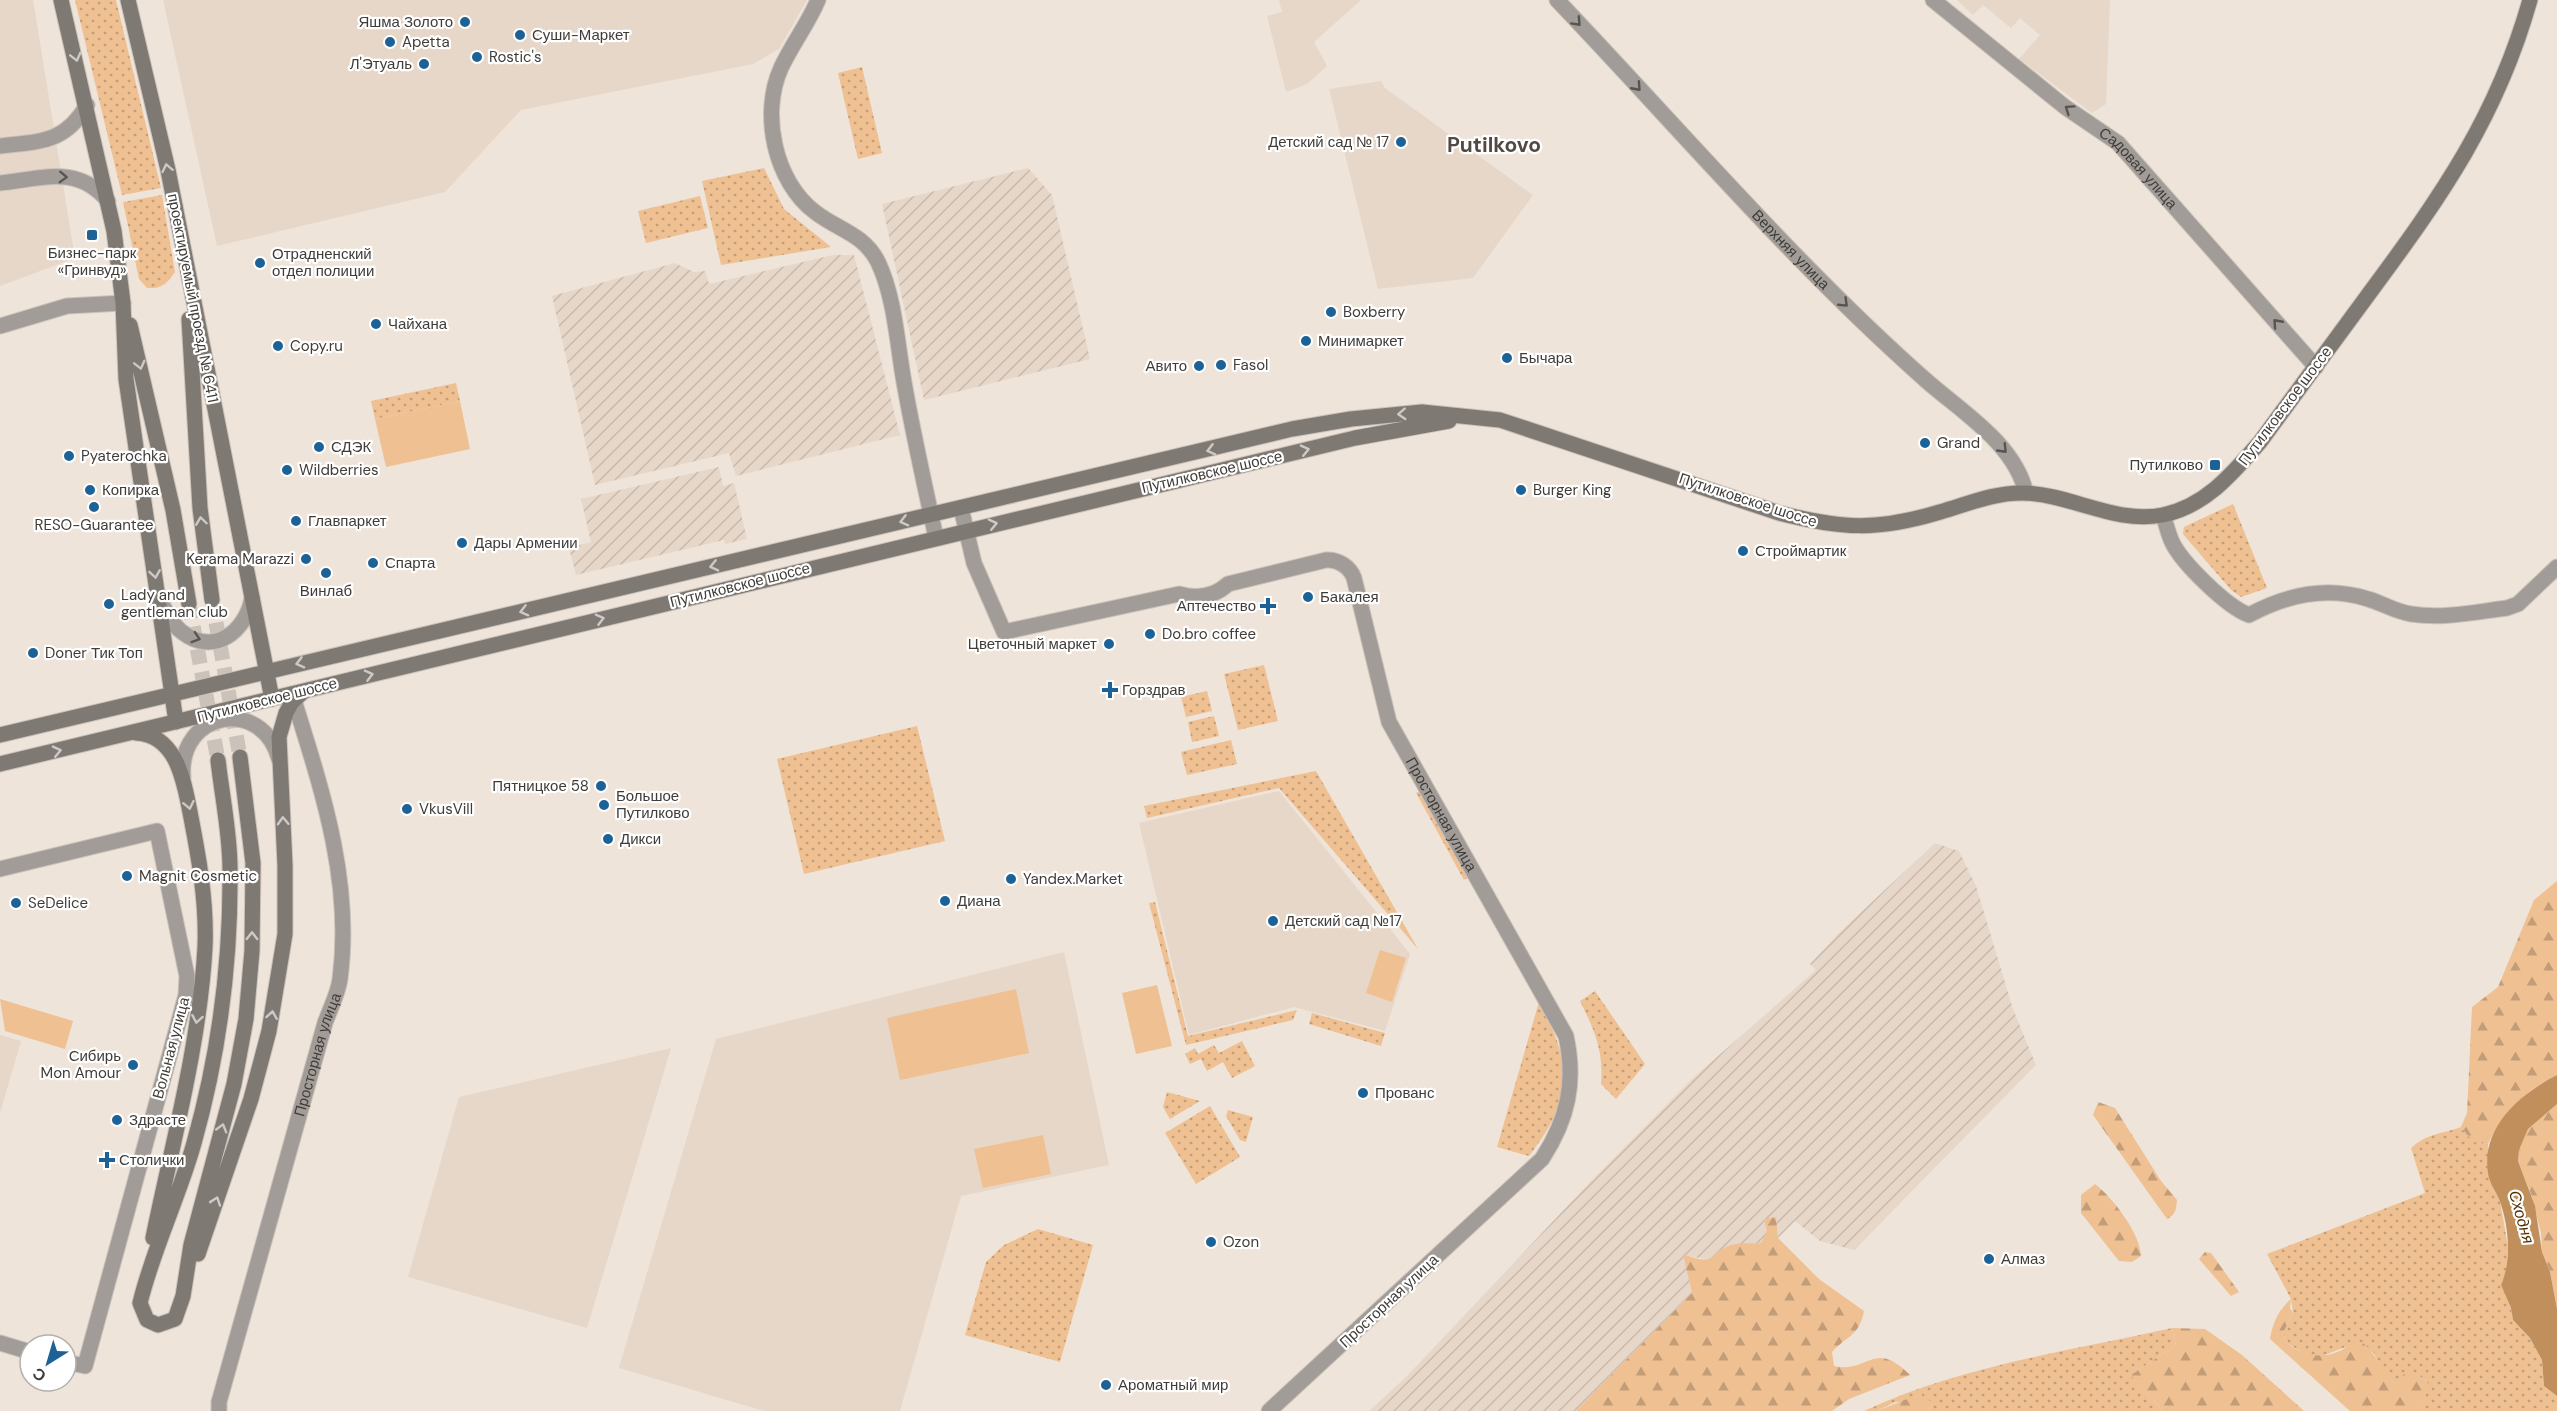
<svg xmlns="http://www.w3.org/2000/svg" width="2557" height="1411" viewBox="0 0 2557 1411" font-family="'DM Sans',sans-serif">
  <style>
    .built { fill: #e7d7c8 }
    .industrial { fill: url(#industrial-furrows) }
    .grass { fill: url(#grass-dots) }
    .forest { fill: url(#forest-firs) }
    .pitch { fill: #efc092 }
    .water { fill: #c18f5c }
    .lines { fill: none; stroke-linecap: round; stroke-linejoin: round }
    .secondary-tunnel { stroke: #cbc2ba; stroke-width: 15; stroke-dasharray: 15 8; stroke-linecap: butt }
    .street-casing { stroke: #cbc2ba; stroke-width: 17 }
    .secondary-casing { stroke: #cbc2ba; stroke-width: 17 }
    .street { stroke: #a19c98; stroke-width: 15 }
    .secondary { stroke: #7f7973; stroke-width: 15 }
    .oneway { stroke: #585450 }
    .oneway2 { stroke: #ccc9c7 }
    .poi-dot { fill: #1d6296; stroke: #fff; stroke-width: 2 }
    .labels { text-anchor: middle; stroke-width: 4.5; stroke-linejoin: round; paint-order: stroke }
    .poi-label { font-size: 15px; fill: #403c38; stroke: #fff; text-anchor: start }
    .street-label { font-size: 15px; fill: #403c38; stroke: #fff }
    .water-label { font-size: 16px; font-style: italic; fill: #523005; stroke: #fff }
    .district-label { font-size: 21px; font-weight: bold; fill: #524a42; stroke: #fff }
  </style>
  <defs>
    <pattern id="industrial-furrows" width="10" height="10" patternUnits="userSpaceOnUse" patternTransform="scale(1.5)"><rect width="10" height="10" fill="#e7d7c8"/><path d="M-1 1l2-2M0 10L10 0M9 11l2-2" fill="none" stroke="#c7b9ad"/></pattern>
    <pattern id="grass-dots" width="8" height="8" patternUnits="userSpaceOnUse" patternTransform="scale(1.5)"><rect width="8" height="8" fill="#efc092"/><path d="M2 2h.1M6 6h.1" fill="none" stroke="#c39d78" stroke-width="1.8" stroke-linecap="round"/></pattern>
    <pattern id="forest-firs" width="22" height="20" patternUnits="userSpaceOnUse" patternTransform="scale(1.5)"><rect width="22" height="20" fill="#efc092"/><path d="M5 1l3.5 6h-7zM16 11l3.5 6h-7z" fill="#c39d78"/></pattern>
  </defs>
  <rect width="100%" height="100%" fill="#eee4da"/>
  <path class="built" d="M 0,0 L 33,0 L 75,258 L 0,286 Z
    M 163,0 L 807,0 L 779,49 L 753,64 L 521,110 L 445,192 L 217,246 Z
    M 1279,0 L 1361,0 L 1314,42 L 1327,66 L 1307,84 L 1286,92 L 1267,16 L 1282,12 Z
    M 1957,0 L 2110,0 L 2106,104 L 2092,113 L 2019,59 L 2040,35 L 2020,18 L 2011,28 L 1983,5 L 1973,15 Z
    M 1381,81 L 1385,88 L 1533,195 L 1473,278 L 1378,289 L 1329,89 Z
    M 1279,791 L 1410,954 L 1385,1031 L 1294,1007 L 1189,1035 L 1139,823 Z
    M 1064,952 L 1109,1165 L 961,1196 L 900,1411 L 764,1411 L 619,1368 L 716,1039 Z
    M 0,1035 L 21,1041 L 0,1113 Z
    M 671,1048 L 587,1328 L 408,1277 L 459,1097 Z"/>
  <path class="industrial" d="M 1028,168 L 1052,195 L 1090,359 L 924,400 L 882,204 Z
    M 833,255 L 854,255 L 900,435 L 736,476 L 729,453 L 595,485 L 552,296 L 675,263 L 694,272 L 705,271 L 709,284 Z
    M 719,467 L 723,486 L 734,483 L 747,539 L 725,544 L 724,540 L 576,575 L 569,548 L 591,542 L 581,499 Z
    M 1935,843 L 1959,851 L 1976,886 L 2013,1009 L 2036,1065 L 1854,1250 L 1820,1241 L 1795,1221 L 1778,1238 L 1776,1218 L 1761,1243 L 1732,1245 L 1710,1260 L 1684,1255 L 1692,1293 L 1576,1411 L 1369,1411 L 1406,1377 L 1593,1179 L 1693,1078 L 1816,970 L 1810,964 L 1841,931 Z"/>
  <path class="grass" d="M 75,0 L 116,0 L 161,188 L 122,195 Z
    M 862,67 L 882,153 L 858,159 L 838,73 Z
    M 764,168 L 784,209 L 831,247 L 721,265 L 702,181 Z
    M 162,195 L 175,272 C 167,284 161,289 147,288 L 139,279 L 123,202 Z
    M 700,196 L 708,228 L 646,243 L 638,211 Z
    M 456,383 L 460,401 L 375,419 L 371,401 Z
    M 2233,504 L 2267,588 L 2241,597 L 2231,590 L 2183,534 L 2184,527 Z
    M 1264,665 L 1278,721 L 1238,730 L 1224,674 Z
    M 1207,691 L 1212,711 L 1186,717 L 1181,697 Z
    M 1214,716 L 1219,736 L 1192,742 L 1188,722 Z
    M 917,726 L 945,841 L 804,874 L 777,759 Z
    M 1231,740 L 1237,764 L 1187,775 L 1181,752 Z
    M 1316,771 L 1418,949 L 1279,788 L 1147,818 L 1144,806 Z
    M 1422,790 L 1471,876 L 1464,880 L 1416,793 Z
    M 1155,902 L 1188,1036 L 1297,1010 L 1293,1020 L 1186,1045 L 1149,903 Z
    M 1595,991 L 1645,1064 L 1616,1099 L 1601,1084 C 1604,1051 1594,1029 1580,1001 Z
    M 1539,1002 C 1573,1063 1573,1100 1529,1156 L 1497,1147 Z
    M 1312,1013 L 1385,1033 L 1381,1046 L 1309,1024 Z
    M 1242,1041 L 1255,1066 L 1232,1078 L 1223,1062 L 1207,1071 L 1201,1059 L 1190,1064 L 1185,1054 L 1195,1048 L 1198,1054 L 1214,1045 L 1219,1053 Z
    M 1167,1092 L 1200,1101 L 1170,1119 L 1163,1107 Z
    M 1210,1106 L 1240,1157 L 1196,1184 L 1165,1133 Z
    M 1228,1110 L 1253,1117 L 1246,1142 L 1240,1140 L 1226,1116 Z
    M 2461,1127 L 2473,1141 L 2488,1144 L 2489,1178 L 2500,1201 L 2508,1247 L 2506,1273 L 2501,1285 L 2511,1308 L 2513,1320 L 2530,1338 L 2542,1360 L 2544,1386 L 2557,1396 L 2557,1411 L 2423,1411 L 2427,1382 L 2417,1374 L 2404,1374 L 2397,1385 L 2386,1376 L 2373,1352 L 2348,1346 L 2322,1356 L 2306,1355 L 2287,1343 L 2283,1333 L 2293,1313 L 2291,1299 L 2267,1254 L 2425,1193 L 2411,1148 C 2430,1132 2439,1135 2461,1127 Z
    M 1038,1229 L 1093,1245 L 1060,1362 L 965,1335 L 986,1262 L 1004,1245 Z
    M 2172,1328 L 2176,1345 L 2131,1375 L 2163,1411 L 1928,1411 L 1933,1403 L 1895,1402 L 1877,1411 L 1864,1411 C 1960,1366 2069,1351 2172,1328 Z"/>
  <path class="forest" d="M 2557,881 L 2557,1075 C 2525,1091 2503,1112 2488,1144 L 2473,1142 L 2461,1127 L 2467,1113 L 2472,1007 L 2498,987 L 2534,900 Z
    M 2098,1102 L 2115,1108 L 2161,1181 L 2177,1200 C 2176,1209 2176,1215 2167,1219 L 2093,1115 Z
    M 2557,1104 L 2557,1309 L 2550,1272 L 2542,1252 L 2541,1233 L 2532,1197 L 2518,1161 L 2519,1150 L 2528,1129 Z
    M 2095,1184 C 2113,1198 2140,1233 2141,1256 L 2132,1262 L 2119,1261 L 2081,1213 L 2081,1195 Z
    M 1776,1217 L 1778,1238 L 1819,1279 L 1864,1311 C 1859,1337 1847,1335 1832,1352 L 1834,1366 C 1869,1374 1873,1338 1910,1375 L 1849,1399 L 1832,1411 L 1576,1411 L 1692,1293 L 1683,1254 C 1719,1268 1707,1252 1732,1245 C 1740,1242 1752,1244 1761,1243 L 1767,1231 L 1764,1219 Z
    M 2205,1252 L 2211,1253 L 2239,1292 L 2231,1296 L 2199,1259 Z
    M 2291,1299 L 2290,1308 L 2293,1313 L 2283,1333 L 2287,1343 C 2305,1358 2328,1360 2348,1346 C 2352,1343 2354,1341 2360,1342 C 2372,1345 2383,1374 2396,1384 L 2404,1374 L 2417,1374 L 2428,1383 L 2423,1411 L 2350,1411 L 2270,1339 C 2272,1324 2279,1309 2291,1299 Z
    M 2172,1328 L 2205,1329 L 2242,1355 L 2304,1411 L 2163,1411 L 2131,1375 L 2176,1345 Z
    M 1920,1394 L 1933,1403 L 1928,1411 L 1877,1411 Z"/>
  <path class="pitch" d="M 460,401 L 470,449 L 386,467 L 375,419 Z
    M 1380,950 L 1406,958 L 1392,1002 L 1366,993 Z
    M 1157,985 L 1172,1046 L 1136,1054 L 1122,993 Z
    M 1016,989 L 1029,1053 L 900,1080 L 887,1018 Z
    M 0,999 L 73,1021 L 65,1049 L 5,1031 Z
    M 1043,1135 L 1051,1174 L 983,1188 L 974,1149 Z"/>
  <path class="water" d="M 2557,1075 L 2557,1104 L 2528,1129 L 2519,1150 L 2518,1161 L 2535,1206 L 2542,1252 L 2550,1272 L 2557,1309 L 2557,1396 L 2544,1386 L 2542,1360 L 2530,1338 L 2513,1320 L 2511,1308 L 2501,1285 C 2512,1260 2509,1225 2499,1199 C 2496,1192 2491,1185 2489,1178 C 2478,1130 2518,1095 2557,1075 Z"/>
  <g class="lines">
    <path class="secondary-tunnel" d="M 212,600 L 240,757
      M 189,604 L 218,760"/>
    <g class="street-casing">
      <g id="street">
        <path d="M 818,0 C 808,24 792,44 781,68 C 760,114 775,182 815,212 C 838,230 864,234 878,262 C 895,298 897,343 904,382 C 913,434 925,486 936,538"/>
        <path id="s1" d="M 1557,0 C 1680,129 1795,265 1929,383 C 1965,414 2015,445 2026,493"/>
        <path id="s2" d="M 1933,0 L 2065,107 L 2118,143 L 2316,367"/>
        <path d="M 0,146 C 41,141 65,143 87,105"/>
        <path d="M 0,183 C 42,179 77,164 108,201"/>
        <path d="M 0,326 L 67,306 L 123,303"/>
        <path id="s3" d="M 961,508 L 974,563 L 1004,632 L 1179,594 C 1197,599 1214,597 1228,584 L 1326,560 C 1338,559 1350,567 1354,578 L 1389,722 L 1566,1036 C 1576,1082 1568,1119 1542,1159 L 1269,1411"/>
        <path d="M 2163,515 C 2166,524 2168,533 2172,542 C 2182,563 2227,607 2249,615 C 2286,595 2327,586 2368,599 C 2382,603 2396,612 2411,614 C 2442,619 2475,612 2507,608 L 2518,604 L 2557,567"/>
        <path d="M 158,597 C 165,609 171,624 182,632 C 214,657 246,631 252,598"/>
        <path d="M 183,777 C 178,711 262,696 279,759"/>
        <path d="M 0,869 L 157,831 L 187,976 L 186,995 L 85,1366 L 66,1362"/>
        <path d="M 0,1343 L 30,1352"/>
        <path id="s4" d="M 219,1411 L 219,1402 L 325,1023 C 330,1009 338,994 340,979 C 353,880 321,787 292,694"/>
      </g>
    </g>
    <g class="secondary-casing">
      <path id="secondary" d="M 61,0 L 114,231 L 123,303 L 126,379 L 176,722
        M 128,0 L 168,170 L 272,699
        M 189,319 L 200,508 L 212,600
        M 130,325 L 173,510 L 189,604
        M 136,733 C 175,735 183,777 189,807 C 198,853 207,900 205,947 C 200,1042 172,1145 153,1238
        M 0,735 L 1292,429 L 1351,419 L 1422,412 L 1500,420 L 1779,513 C 1842,529 1877,531 1940,512 C 1968,504 1995,492 2025,493 C 2072,495 2115,524 2163,515 C 2206,506 2233,473 2260,442 C 2297,392 2334,342 2371,291 C 2442,195 2497,117 2530,0
        M 218,760 C 222,796 230,833 230,869 C 231,962 219,1054 194,1143 C 179,1197 153,1249 140,1303 L 147,1320 L 158,1325 L 175,1319 L 183,1296 L 191,1245 L 234,1084 L 246,1019 L 252,951 L 253,863 L 240,757
        M 0,764 L 1355,438 L 1449,421
        M 198,1254 L 251,1099 L 269,1031 L 285,934 L 285,865 L 279,737 L 286,713 L 292,702 L 303,692"/>
    </g>
    <use href="#street" class="street"/>
    <use href="#secondary" class="secondary"/>
  </g>
  <defs><path id="oneway-chevron" d="M-2-3.5L2.5 0L-2 3.5" fill="none" stroke-width="1.6" stroke-linecap="round" stroke-linejoin="round" transform="scale(1.5)"/></defs>
  <g class="oneway">
    <use href="#oneway-chevron" transform="translate(1577 22) rotate(47)"/>
    <use href="#oneway-chevron" transform="translate(1637 87) rotate(48)"/>
    <use href="#oneway-chevron" transform="translate(2069 109) rotate(-145)"/>
    <use href="#oneway-chevron" transform="translate(63 177) rotate(2)"/>
    <use href="#oneway-chevron" transform="translate(1844 303) rotate(44)"/>
    <use href="#oneway-chevron" transform="translate(2277 323) rotate(-132)"/>
    <use href="#oneway-chevron" transform="translate(2003 449) rotate(46)"/>
    <use href="#oneway-chevron" transform="translate(196 638) rotate(18)"/>
  </g>
  <g class="oneway2">
    <use href="#oneway-chevron" transform="translate(76 57) rotate(76)"/>
    <use href="#oneway-chevron" transform="translate(167 168) rotate(-102)"/>
    <use href="#oneway-chevron" transform="translate(140 365) rotate(76)"/>
    <use href="#oneway-chevron" transform="translate(1402 414) rotate(177)"/>
    <use href="#oneway-chevron" transform="translate(1211 450) rotate(166)"/>
    <use href="#oneway-chevron" transform="translate(1305 450) rotate(-13)"/>
    <use href="#oneway-chevron" transform="translate(201 521) rotate(-98)"/>
    <use href="#oneway-chevron" transform="translate(904 521) rotate(166)"/>
    <use href="#oneway-chevron" transform="translate(993 524) rotate(-13)"/>
    <use href="#oneway-chevron" transform="translate(714 566) rotate(167)"/>
    <use href="#oneway-chevron" transform="translate(155 574) rotate(81)"/>
    <use href="#oneway-chevron" transform="translate(524 611) rotate(166)"/>
    <use href="#oneway-chevron" transform="translate(600 619) rotate(-14)"/>
    <use href="#oneway-chevron" transform="translate(300 663) rotate(166)"/>
    <use href="#oneway-chevron" transform="translate(369 675) rotate(-14)"/>
    <use href="#oneway-chevron" transform="translate(57 751) rotate(-13)"/>
    <use href="#oneway-chevron" transform="translate(189 805) rotate(78)"/>
    <use href="#oneway-chevron" transform="translate(283 821) rotate(-92)"/>
    <use href="#oneway-chevron" transform="translate(252 936) rotate(-89)"/>
    <use href="#oneway-chevron" transform="translate(272 1015) rotate(-81)"/>
    <use href="#oneway-chevron" transform="translate(197 1019) rotate(100)"/>
    <use href="#oneway-chevron" transform="translate(222 1128) rotate(-74)"/>
    <use href="#oneway-chevron" transform="translate(216 1201) rotate(-71)"/>
  </g>
  <g class="poi-dot">
    <circle cx="465" cy="22" r="6"/>
    <circle cx="520" cy="35" r="6"/>
    <circle cx="390" cy="42" r="6"/>
    <circle cx="477" cy="57" r="6"/>
    <circle cx="424" cy="64" r="6"/>
    <circle cx="1401" cy="142" r="6"/>
    <rect x="86" y="229" width="12" height="12" rx="3"/>
    <circle cx="260" cy="263" r="6"/>
    <circle cx="1331" cy="312" r="6"/>
    <circle cx="376" cy="324" r="6"/>
    <circle cx="1306" cy="341" r="6"/>
    <circle cx="278" cy="346" r="6"/>
    <circle cx="1507" cy="358" r="6"/>
    <circle cx="1221" cy="365" r="6"/>
    <circle cx="1199" cy="366" r="6"/>
    <circle cx="1925" cy="443" r="6"/>
    <circle cx="319" cy="447" r="6"/>
    <circle cx="69" cy="456" r="6"/>
    <rect x="2209" y="459" width="12" height="12" rx="3"/>
    <circle cx="287" cy="470" r="6"/>
    <circle cx="90" cy="490" r="6"/>
    <circle cx="1521" cy="490" r="6"/>
    <circle cx="94" cy="507" r="6"/>
    <circle cx="296" cy="521" r="6"/>
    <circle cx="462" cy="543" r="6"/>
    <circle cx="1743" cy="551" r="6"/>
    <circle cx="306" cy="559" r="6"/>
    <circle cx="373" cy="563" r="6"/>
    <circle cx="326" cy="573" r="6"/>
    <circle cx="1308" cy="597" r="6"/>
    <circle cx="109" cy="604" r="6"/>
    <path d="M1265 597h6v6h6v6h-6v6h-6v-6h-6v-6h6z"/>
    <circle cx="1150" cy="634" r="6"/>
    <circle cx="1109" cy="644" r="6"/>
    <circle cx="33" cy="653" r="6"/>
    <path d="M1107 681h6v6h6v6h-6v6h-6v-6h-6v-6h6z"/>
    <circle cx="601" cy="786" r="6"/>
    <circle cx="604" cy="805" r="6"/>
    <circle cx="407" cy="809" r="6"/>
    <circle cx="608" cy="839" r="6"/>
    <circle cx="127" cy="876" r="6"/>
    <circle cx="1011" cy="879" r="6"/>
    <circle cx="945" cy="901" r="6"/>
    <circle cx="16" cy="903" r="6"/>
    <circle cx="1273" cy="921" r="6"/>
    <circle cx="133" cy="1065" r="6"/>
    <circle cx="1363" cy="1093" r="6"/>
    <circle cx="117" cy="1120" r="6"/>
    <path d="M104 1151h6v6h6v6h-6v6h-6v-6h-6v-6h6z"/>
    <circle cx="1211" cy="1242" r="6"/>
    <circle cx="1989" cy="1259" r="6"/>
    <circle cx="1106" cy="1385" r="6"/>
  </g>
  <g class="labels">
    <g class="poi-label">
      <text x="453" y="27" text-anchor="end">Яшма Золото</text>
      <text x="532" y="40">Суши-Маркет</text>
      <text x="402" y="47">Apetta</text>
      <text x="489" y="62">Rostic's</text>
      <text x="412" y="69" text-anchor="end">Л'Этуаль</text>
      <text x="1389" y="147" text-anchor="end">Детский сад № 17</text>
      <text x="92" y="258" text-anchor="middle">Бизнес-парк<tspan x="92" dy="17">«Гринвуд»</tspan></text>
      <text x="272" y="259">Отрадненский<tspan x="272" dy="17">отдел полиции</tspan></text>
      <text x="1343" y="317">Boxberry</text>
      <text x="388" y="329">Чайхана</text>
      <text x="1318" y="346">Минимаркет</text>
      <text x="290" y="351">Copy.ru</text>
      <text x="1519" y="363">Бычара</text>
      <text x="1233" y="370">Fasol</text>
      <text x="1187" y="371" text-anchor="end">Авито</text>
      <text x="1937" y="448">Grand</text>
      <text x="331" y="452">СДЭК</text>
      <text x="81" y="461">Pyaterochka</text>
      <text x="2203" y="470" text-anchor="end">Путилково</text>
      <text x="299" y="475">Wildberries</text>
      <text x="102" y="495">Копирка</text>
      <text x="1533" y="495">Burger King</text>
      <text x="308" y="526">Главпаркет</text>
      <text x="94" y="530" text-anchor="middle">RESO-Guarantee</text>
      <text x="474" y="548">Дары Армении</text>
      <text x="1755" y="556">Строймартик</text>
      <text x="294" y="564" text-anchor="end">Kerama Marazzi</text>
      <text x="385" y="568">Спарта</text>
      <text x="326" y="596" text-anchor="middle">Винлаб</text>
      <text x="121" y="600">Lady and<tspan x="121" dy="17">gentleman club</tspan></text>
      <text x="1320" y="602">Бакалея</text>
      <text x="1256" y="611" text-anchor="end">Аптечество</text>
      <text x="1162" y="639">Do.bro coffee</text>
      <text x="1097" y="649" text-anchor="end">Цветочный маркет</text>
      <text x="45" y="658">Doner Тик Топ</text>
      <text x="1122" y="695">Горздрав</text>
      <text x="589" y="791" text-anchor="end">Пятницкое 58</text>
      <text x="616" y="801">Большое<tspan x="616" dy="17">Путилково</tspan></text>
      <text x="419" y="814">VkusVill</text>
      <text x="620" y="844">Дикси</text>
      <text x="139" y="881">Magnit Cosmetic</text>
      <text x="1023" y="884">Yandex.Market</text>
      <text x="957" y="906">Диана</text>
      <text x="28" y="908">SeDelice</text>
      <text x="1285" y="926">Детский сад №17</text>
      <text x="121" y="1061" text-anchor="end">Сибирь<tspan x="121" dy="17">Mon Amour</tspan></text>
      <text x="1375" y="1098">Прованс</text>
      <text x="129" y="1125">Здрасте</text>
      <text x="119" y="1165">Столички</text>
      <text x="1223" y="1247">Ozon</text>
      <text x="2001" y="1264">Алмаз</text>
      <text x="1118" y="1390">Ароматный мир</text>
    </g>
    <g class="street-label">
      <text dy="5" stroke="none"><textPath href="#s2" startOffset="266">Садовая улица</textPath></text>
      <text dy="5" stroke="none"><textPath href="#s1" startOffset="342">Верхняя улица</textPath></text>
      <text transform="translate(193 298) rotate(79)" y="5">проектируемый проезд № 6411</text>
      <text transform="translate(2285 406) rotate(-53)" y="5">Путилковское шоссе</text>
      <text transform="translate(1212 472) rotate(-13)" y="5">Путилковское шоссе</text>
      <text transform="translate(1748 500) rotate(18)" y="5">Путилковское шоссе</text>
      <text transform="translate(740 585) rotate(-14)" y="5">Путилковское шоссе</text>
      <text transform="translate(267 700) rotate(-14)" y="5">Путилковское шоссе</text>
      <text dy="5" stroke="none"><textPath href="#s3" startOffset="754">Просторная улица</textPath></text>
      <text transform="translate(171 1048) rotate(-75)" y="5">Вольная улица</text>
      <text dy="5" stroke="none"><textPath href="#s4" startOffset="370">Просторная улица</textPath></text>
      <text transform="translate(1389 1301) rotate(-43)" y="5">Просторная улица</text>
    </g>
    <g class="water-label">
      <text transform="translate(2522 1217) rotate(74)" y="6">Сходня</text>
    </g>
    <g class="district-label">
      <text x="1494" y="152">Putilkovo</text>
    </g>
  </g>
  <g transform="translate(48 1363) rotate(217)"><circle r="28" fill="#ffffff" stroke="#b3b1af" stroke-width="1.5"/>
  <path d="M0-4.5L10 22L0 15L-10 22Z" fill="#1d6296"/>
  <text y="-9" font-size="16" font-weight="bold" text-anchor="middle" fill="#403c38">С</text>
  </g>
</svg>
